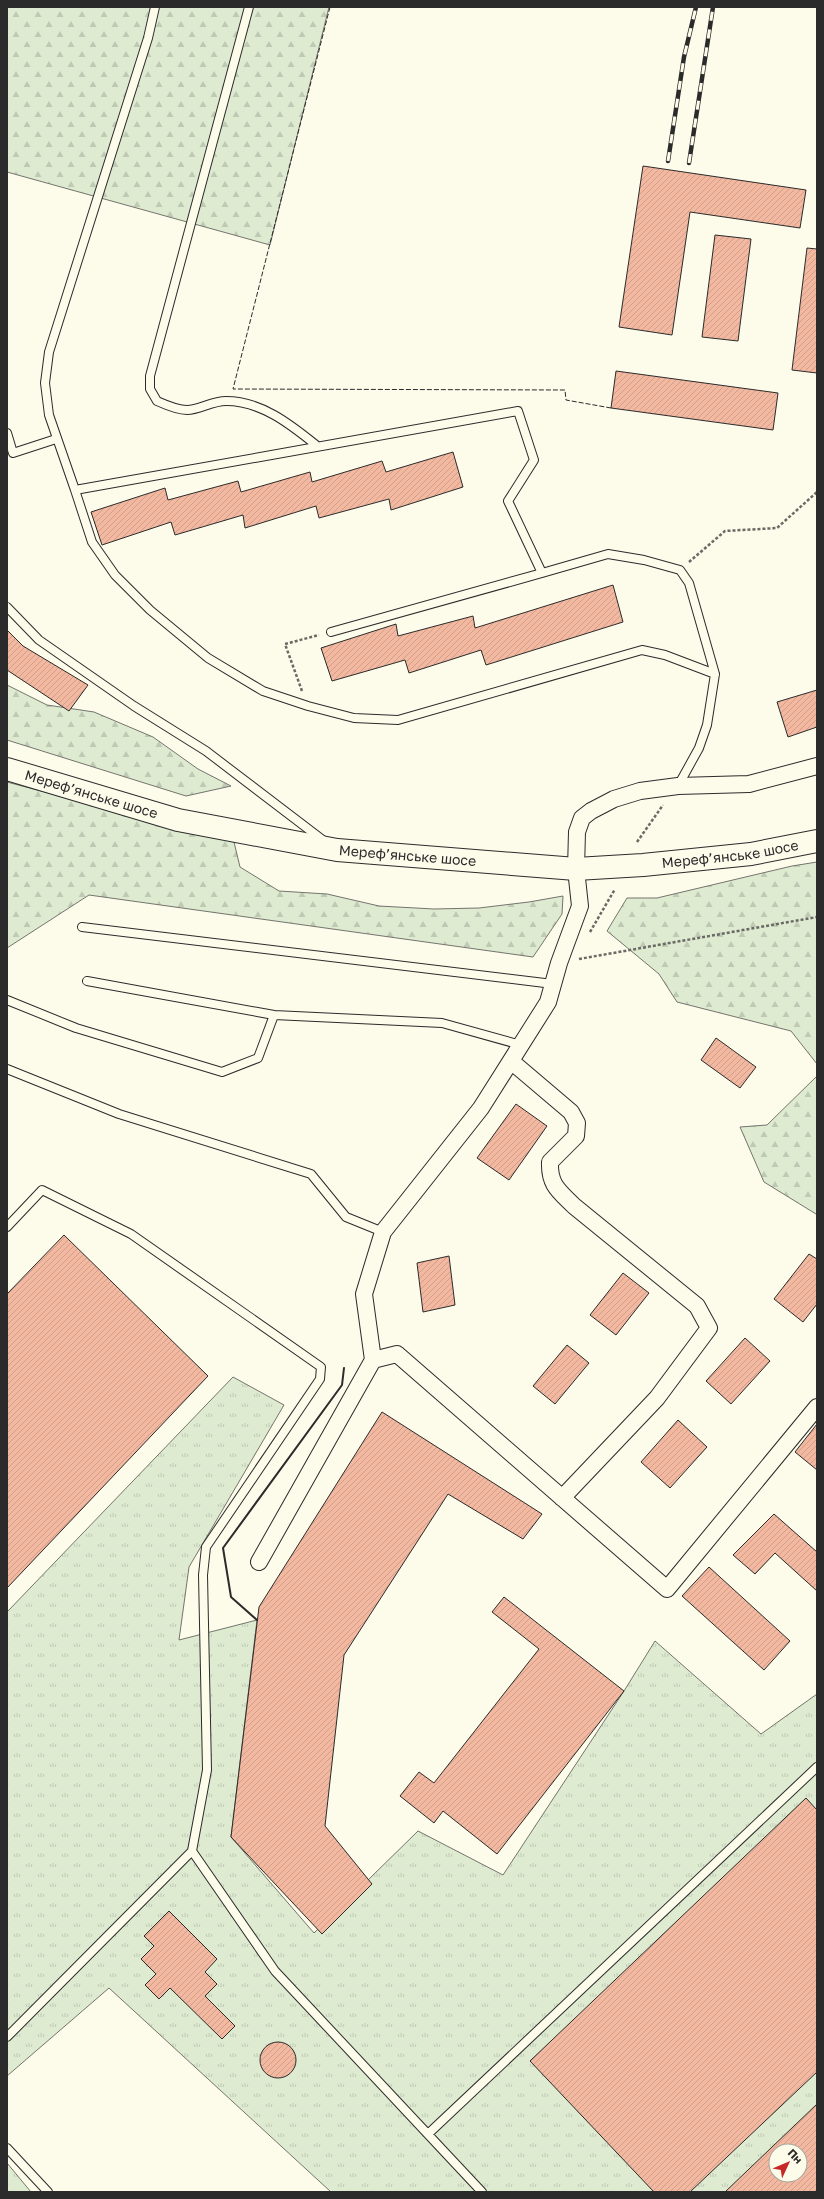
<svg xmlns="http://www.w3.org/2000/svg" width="824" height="2199" viewBox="0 0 824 2199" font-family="'Golos Text',sans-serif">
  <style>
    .grass { fill: url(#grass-tufts); stroke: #74746e; fill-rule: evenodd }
    .forest { fill: url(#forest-firs); stroke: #74746e }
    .building { fill: url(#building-hatch); stroke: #2b2b2b; fill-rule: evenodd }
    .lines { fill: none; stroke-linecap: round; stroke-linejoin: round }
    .lane-casing { stroke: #2b2b2b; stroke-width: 10 }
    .street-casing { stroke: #2b2b2b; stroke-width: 18 }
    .highway-casing { stroke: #2b2b2b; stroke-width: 24 }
    .path { stroke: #6a6964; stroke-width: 2.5; stroke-dasharray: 3 2; stroke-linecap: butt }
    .lane { stroke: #fdfbea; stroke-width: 8 }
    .street { stroke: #fdfbea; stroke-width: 16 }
    .highway { stroke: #fdfbea; stroke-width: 22 }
    .rail-casing { stroke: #2b2b2b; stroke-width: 4.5 }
    .rail { stroke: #fdfbea; stroke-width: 3; stroke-dasharray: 9; stroke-linecap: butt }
    .fence { stroke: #2b2b2b; stroke-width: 1; stroke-dasharray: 5 2; stroke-linecap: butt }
    .wall { stroke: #2b2b2b; stroke-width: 2 }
    .labels { text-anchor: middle; stroke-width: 3; stroke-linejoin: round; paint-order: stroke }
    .street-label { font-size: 14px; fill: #2b2b2b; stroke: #fdfbea }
  </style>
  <defs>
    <pattern id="grass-tufts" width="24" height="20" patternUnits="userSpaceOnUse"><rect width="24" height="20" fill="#deebd1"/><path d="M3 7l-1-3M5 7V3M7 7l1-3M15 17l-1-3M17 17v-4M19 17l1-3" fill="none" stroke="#bfcab4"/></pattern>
    <pattern id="forest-firs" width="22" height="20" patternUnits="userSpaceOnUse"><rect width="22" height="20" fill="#deebd1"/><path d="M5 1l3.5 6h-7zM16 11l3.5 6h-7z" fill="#bfcab4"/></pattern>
    <pattern id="building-hatch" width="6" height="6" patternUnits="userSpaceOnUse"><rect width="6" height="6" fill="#f2b8a0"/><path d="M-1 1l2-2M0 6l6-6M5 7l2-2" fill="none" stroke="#d09e8a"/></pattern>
  </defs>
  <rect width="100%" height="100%" fill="#fdfbea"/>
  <path class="grass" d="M 233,1377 L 284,1405 L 189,1567 L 179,1640 L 257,1620 L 231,1837 L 314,1933 L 418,1831 L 503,1875 L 624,1691 L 655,1641 L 761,1734 L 817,1694 L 817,2192 L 331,2192 L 109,1988 L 7,2076 L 7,1612 ZM 776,2151 L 800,2151 L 800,2175 L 776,2175 Z
    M 7,2163 L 31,2192 L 7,2192 Z"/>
  <path class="forest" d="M 7,7 L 329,7 L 270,245 L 7,172 Z
    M 7,685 L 47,705 L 94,712 L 153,737 L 198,769 L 231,786 L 186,796 L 7,740 Z
    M 7,782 L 234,842 L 240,867 L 279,891 L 327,894 L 379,906 L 434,909 L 479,908 L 529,902 L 563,896 L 562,914 L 533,957 L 89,895 L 7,948 Z
    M 817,862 L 817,1064 L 791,1031 L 677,1002 L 659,974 L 607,931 L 627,898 L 657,898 L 792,866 Z
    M 817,1076 L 817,1213 L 816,1214 L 764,1182 L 740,1127 L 767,1125 Z"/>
  <path class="building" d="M 643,166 L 806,190 L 800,228 L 690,212 L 672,335 L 619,327 Z
    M 715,235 L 751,239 L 738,341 L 702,337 Z
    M 807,248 L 817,249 L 817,373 L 792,370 Z
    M 616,371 L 778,393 L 773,430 L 611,408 Z
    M 453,452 L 463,487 L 391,510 L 389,499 L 319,518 L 316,506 L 245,528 L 243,515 L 175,535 L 171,522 L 102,545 L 91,512 L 165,488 L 168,500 L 238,481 L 241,492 L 310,472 L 312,482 L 382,461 L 386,472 Z
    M 613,585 L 623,622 L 486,665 L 481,650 L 409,673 L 405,660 L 332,681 L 321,648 L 396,624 L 398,636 L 473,616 L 475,628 Z
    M 7,630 L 23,646 L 88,685 L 69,711 L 7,670 Z
    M 817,690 L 817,727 L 788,737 L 777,702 Z
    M 716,1038 L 756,1067 L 740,1088 L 701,1060 Z
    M 516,1104 L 547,1126 L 509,1180 L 477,1158 Z
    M 64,1235 L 208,1376 L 7,1588 L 7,1294 Z
    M 809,1254 L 817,1259 L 817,1304 L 803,1322 L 774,1299 Z
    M 449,1256 L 455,1305 L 423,1312 L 417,1263 Z
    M 623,1273 L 649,1293 L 616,1335 L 590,1315 Z
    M 745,1338 L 770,1361 L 731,1404 L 706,1381 Z
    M 567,1345 L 589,1363 L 555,1404 L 533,1386 Z
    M 382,1412 L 542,1514 L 523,1539 L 448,1494 L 344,1655 L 325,1826 L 372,1884 L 322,1934 L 231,1837 L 259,1607 Z
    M 678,1420 L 707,1447 L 670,1488 L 641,1462 Z
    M 817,1424 L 817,1470 L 795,1452 Z
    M 774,1514 L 817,1552 L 817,1591 L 775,1553 L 755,1574 L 733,1555 Z
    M 709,1567 L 790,1641 L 764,1670 L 682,1596 Z
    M 504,1597 L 624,1691 L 497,1854 L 443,1811 L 434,1823 L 400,1796 L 419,1772 L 434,1783 L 539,1649 L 492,1612 Z
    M 806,1798 L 817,1810 L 817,2072 L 690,2192 L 654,2192 L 530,2061 Z
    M 169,1911 L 217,1959 L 205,1972 L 217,1984 L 205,1996 L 235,2026 L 222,2039 L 170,1988 L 159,1999 L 145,1985 L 156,1974 L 141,1959 L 154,1946 L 144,1936 Z
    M260 2060a18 18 0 1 1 36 0a18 18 0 1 1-36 0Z
    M 817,2104 L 817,2192 L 725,2192 ZM 776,2151 L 800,2151 L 800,2175 L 776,2175 Z"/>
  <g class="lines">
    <g class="lane-casing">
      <path id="lane" d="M 155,7 L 148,38 L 49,352 L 45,383 L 49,415 L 75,490 L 518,411 L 534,460 L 508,501 L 542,573 L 331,632
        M 249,7 L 150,376 L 150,389 L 157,401 C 166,405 177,410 187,410 C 199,410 212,401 226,401 C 261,401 290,424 316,445
        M 7,433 L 13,453 L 56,439
        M 75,490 L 92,542 L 115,575 L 150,610 L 208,658 L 263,691 L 308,706 L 354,718 L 398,720 L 642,650 L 665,655 L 715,674 L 707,725 L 699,748 L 678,786
        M 542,573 L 608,554 L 644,560 L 680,570 L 689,583 L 715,674
        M 7,607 L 39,640 L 134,706 L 206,751 L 324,841
        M 82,927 L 553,984
        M 7,1000 L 76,1028 L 222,1072 L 258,1058 L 274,1015 L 87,981
        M 274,1015 L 442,1023 L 521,1045
        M 7,1069 L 119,1114 L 311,1174 L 346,1217 L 383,1232
        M 7,1227 L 42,1190 L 131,1234 L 321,1367 L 320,1379 L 206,1547 L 203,1575 L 207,1770 L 192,1851 L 275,1971 L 482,2192
        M 7,2037 L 192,1851
        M 428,2134 L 817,1767
        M 7,2148 L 48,2192"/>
    </g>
    <g class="street-casing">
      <path id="street" d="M 511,1061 L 571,1112 L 577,1123 L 576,1136 L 550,1162 C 549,1185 559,1191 574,1206 L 697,1306 L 709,1328 L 657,1398 L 562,1498
        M 373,1360 L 397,1354 L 667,1589 L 817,1407
        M 259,1562 L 373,1360 L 364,1294 L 383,1232 L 481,1108 L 548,1002 L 559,963 L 580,906 L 576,869 L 577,832 L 582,818 L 591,811 L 614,799 L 640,791 L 678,786 L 749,784 L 817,766"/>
    </g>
    <g class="highway-casing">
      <g id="highway">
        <path id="s1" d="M 7,769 L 178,820 L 337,850 L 576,869 L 643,865 L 751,854 L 817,841"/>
      </g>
    </g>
    <path class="path" d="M 689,562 L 725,531 L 777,528 L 817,492
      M 302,691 L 285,644 L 319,635
      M 637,842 L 663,805
      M 590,932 L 615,889
      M 579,959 L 817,917"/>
    <use href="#lane" class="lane"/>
    <use href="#street" class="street"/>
    <use href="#highway" class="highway"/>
    <g class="rail-casing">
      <path id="rail" d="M 668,161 L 684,57 L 696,7
        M 689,163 L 713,7"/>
    </g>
    <use href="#rail" class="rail"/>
    <path class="fence" d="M 330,7 L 233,389 L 565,390 L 566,400 L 611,408"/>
    <path class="wall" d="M 257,1620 L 231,1597 L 223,1548 L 342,1385 L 344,1368"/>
  </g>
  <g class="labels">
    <g class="street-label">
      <text dy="5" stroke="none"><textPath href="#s1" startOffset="88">Мереф’янське шосе</textPath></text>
      <text dy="5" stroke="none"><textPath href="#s1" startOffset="735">Мереф’янське шосе</textPath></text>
      <text dy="5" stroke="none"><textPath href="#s1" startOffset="411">Мереф’янське шосе</textPath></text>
    </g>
  </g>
  <rect width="824" height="2199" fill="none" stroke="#2b2b2b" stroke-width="16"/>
  <g transform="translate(788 2163) rotate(46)"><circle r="19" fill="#fdfbea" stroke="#a9a89e"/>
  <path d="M0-3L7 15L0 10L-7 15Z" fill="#c62828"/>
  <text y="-6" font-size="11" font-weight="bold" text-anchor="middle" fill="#2b2b2b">Пн</text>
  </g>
</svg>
